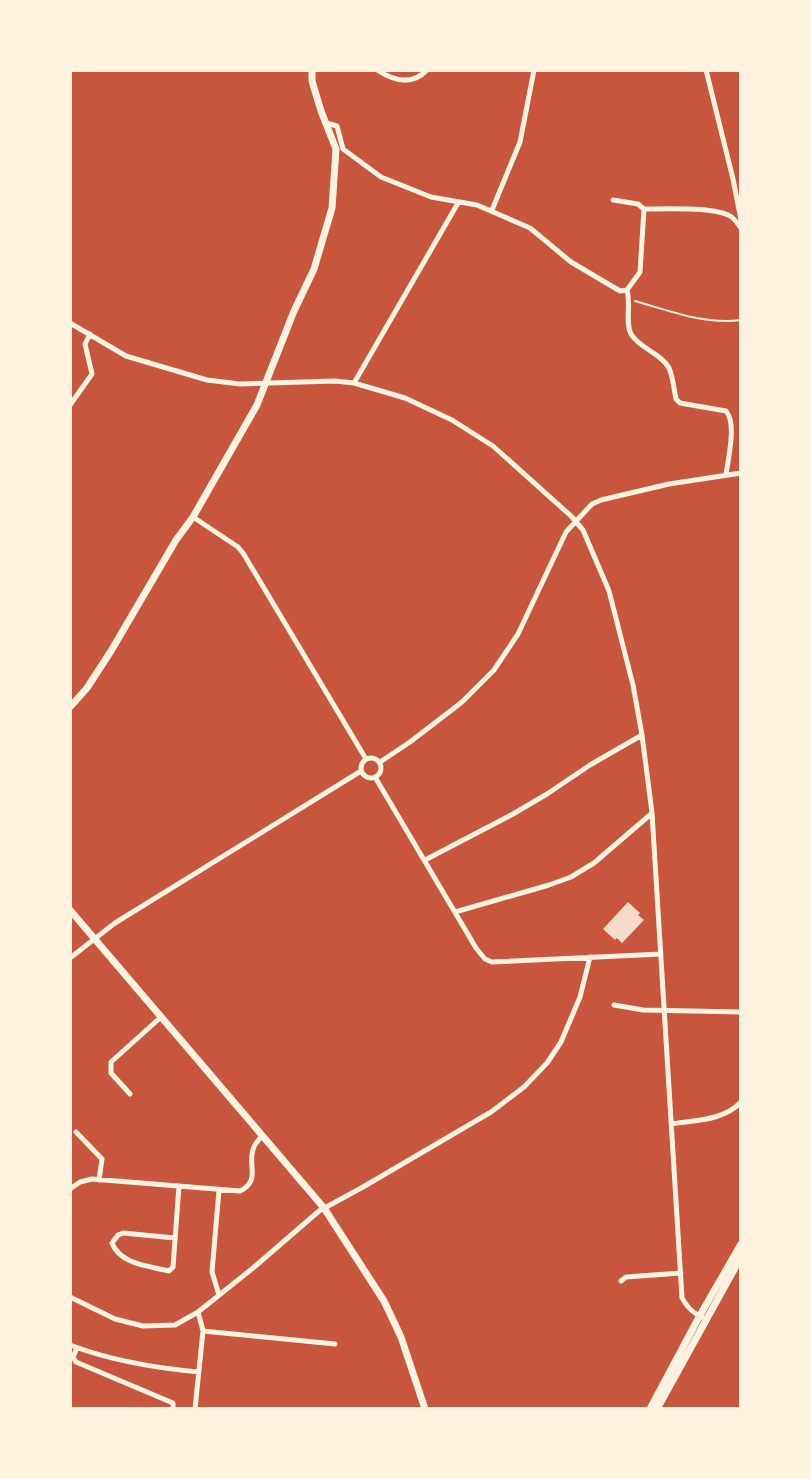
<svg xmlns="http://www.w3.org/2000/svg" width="811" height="1479" viewBox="0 0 811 1479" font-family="'Varela Round',sans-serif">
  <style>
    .building { fill: #f7dbc8 }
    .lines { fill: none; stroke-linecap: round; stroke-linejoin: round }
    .path { stroke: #fff3e0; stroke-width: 2 }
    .minor { stroke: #fff3e0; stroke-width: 5 }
    .tertiary { stroke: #fff3e0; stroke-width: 7 }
    .secondary { stroke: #fff3e0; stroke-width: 7 }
  </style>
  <rect width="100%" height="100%" fill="#c8553d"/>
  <path class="building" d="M 628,902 L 640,913 L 638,915 L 644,920 L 622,943 L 617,938 L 615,940 L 603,929 Z"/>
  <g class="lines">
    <path class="path" d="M 635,301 C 670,311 705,325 741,320"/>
    <path class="minor" d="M 377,70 C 394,81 412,86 427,70
      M 706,70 L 733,179 L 741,220
      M 326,123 L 337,126 L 343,149 L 381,177 L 431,197 L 477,205 L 530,228 L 571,262 L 620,291 L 627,290
      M 613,200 L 638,204 L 644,209
      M 492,210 L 520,142 L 534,70
      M 627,290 C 631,304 625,323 631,334 C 640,349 661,353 669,368 C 673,377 674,390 676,399 L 680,403 L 726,411 C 737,424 728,458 726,475
      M 627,290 L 640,272 L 644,209 C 664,209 711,207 728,215 C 734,217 737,223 741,228
      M 70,323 L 126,356 L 207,380 L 240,384 L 335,381 L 354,383 L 405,398 L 452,420 L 493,446 L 571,516 L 583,530 L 609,591 L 633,685 L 642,735 L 652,813 L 682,1298 C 688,1309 695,1315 707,1319
      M 354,383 L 458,203
      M 70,405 L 92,374 L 85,344 L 90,334
      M 193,517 L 238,547 L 243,553 L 366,759
      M361 768a10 10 0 1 1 20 0a10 10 0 1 1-20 0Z
      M 380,762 L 410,742 L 462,702 L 494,670 L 518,634 L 566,532 L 592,504 L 601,500 L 669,484 L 741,473
      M 375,777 L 476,948 L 485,959 L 492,962 L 661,954
      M 425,860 L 513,814 L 547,794 L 590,765 L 642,735
      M 455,912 L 549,885 L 571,877 L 594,863 L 651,814
      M 70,958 L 115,923 L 361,771
      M 614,1005 L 643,1010 L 741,1012
      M 130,1094 L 111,1073 L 111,1062 L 161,1017
      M 671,1124 C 695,1120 723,1121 741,1102
      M 76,1132 L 102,1159 L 99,1180
      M 70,1189 L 80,1182 L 92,1179 L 240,1191 C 262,1180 246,1164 254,1147 C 255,1143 259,1140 262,1136
      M 175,1238 L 123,1233 L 118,1235 L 112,1243 C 120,1264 148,1266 169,1271 L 173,1267 L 179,1186
      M 621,1281 L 626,1277 L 681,1273
      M 219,1295 L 212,1272 L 219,1190
      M 70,1297 L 115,1319 L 143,1326 L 175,1325 L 198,1312 L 253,1268 L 319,1211 L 363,1187 L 491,1112 L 524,1087 L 547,1063 L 561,1042 L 580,997 L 590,957
      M 203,1331 L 335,1344
      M 70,1345 C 112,1361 155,1368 199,1372
      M 77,1348 L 73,1357 L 76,1362 L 173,1403 L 173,1409
      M 195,1409 L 203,1331 L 198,1312"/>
    <path class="tertiary" d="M 70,707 L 87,688 L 111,651 L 176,540 L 193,517 L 257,405 L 294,311 L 314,269 L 332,208 L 336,149 L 321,111 L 312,81 L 312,70
      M 70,910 L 324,1208 L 384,1301 L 401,1337 L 425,1409"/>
    <path class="secondary" d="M 650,1409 L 699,1317 L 741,1244
      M 657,1409 L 741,1257"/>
  </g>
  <rect width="811" height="1479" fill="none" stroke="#fff3e0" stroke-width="144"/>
</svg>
